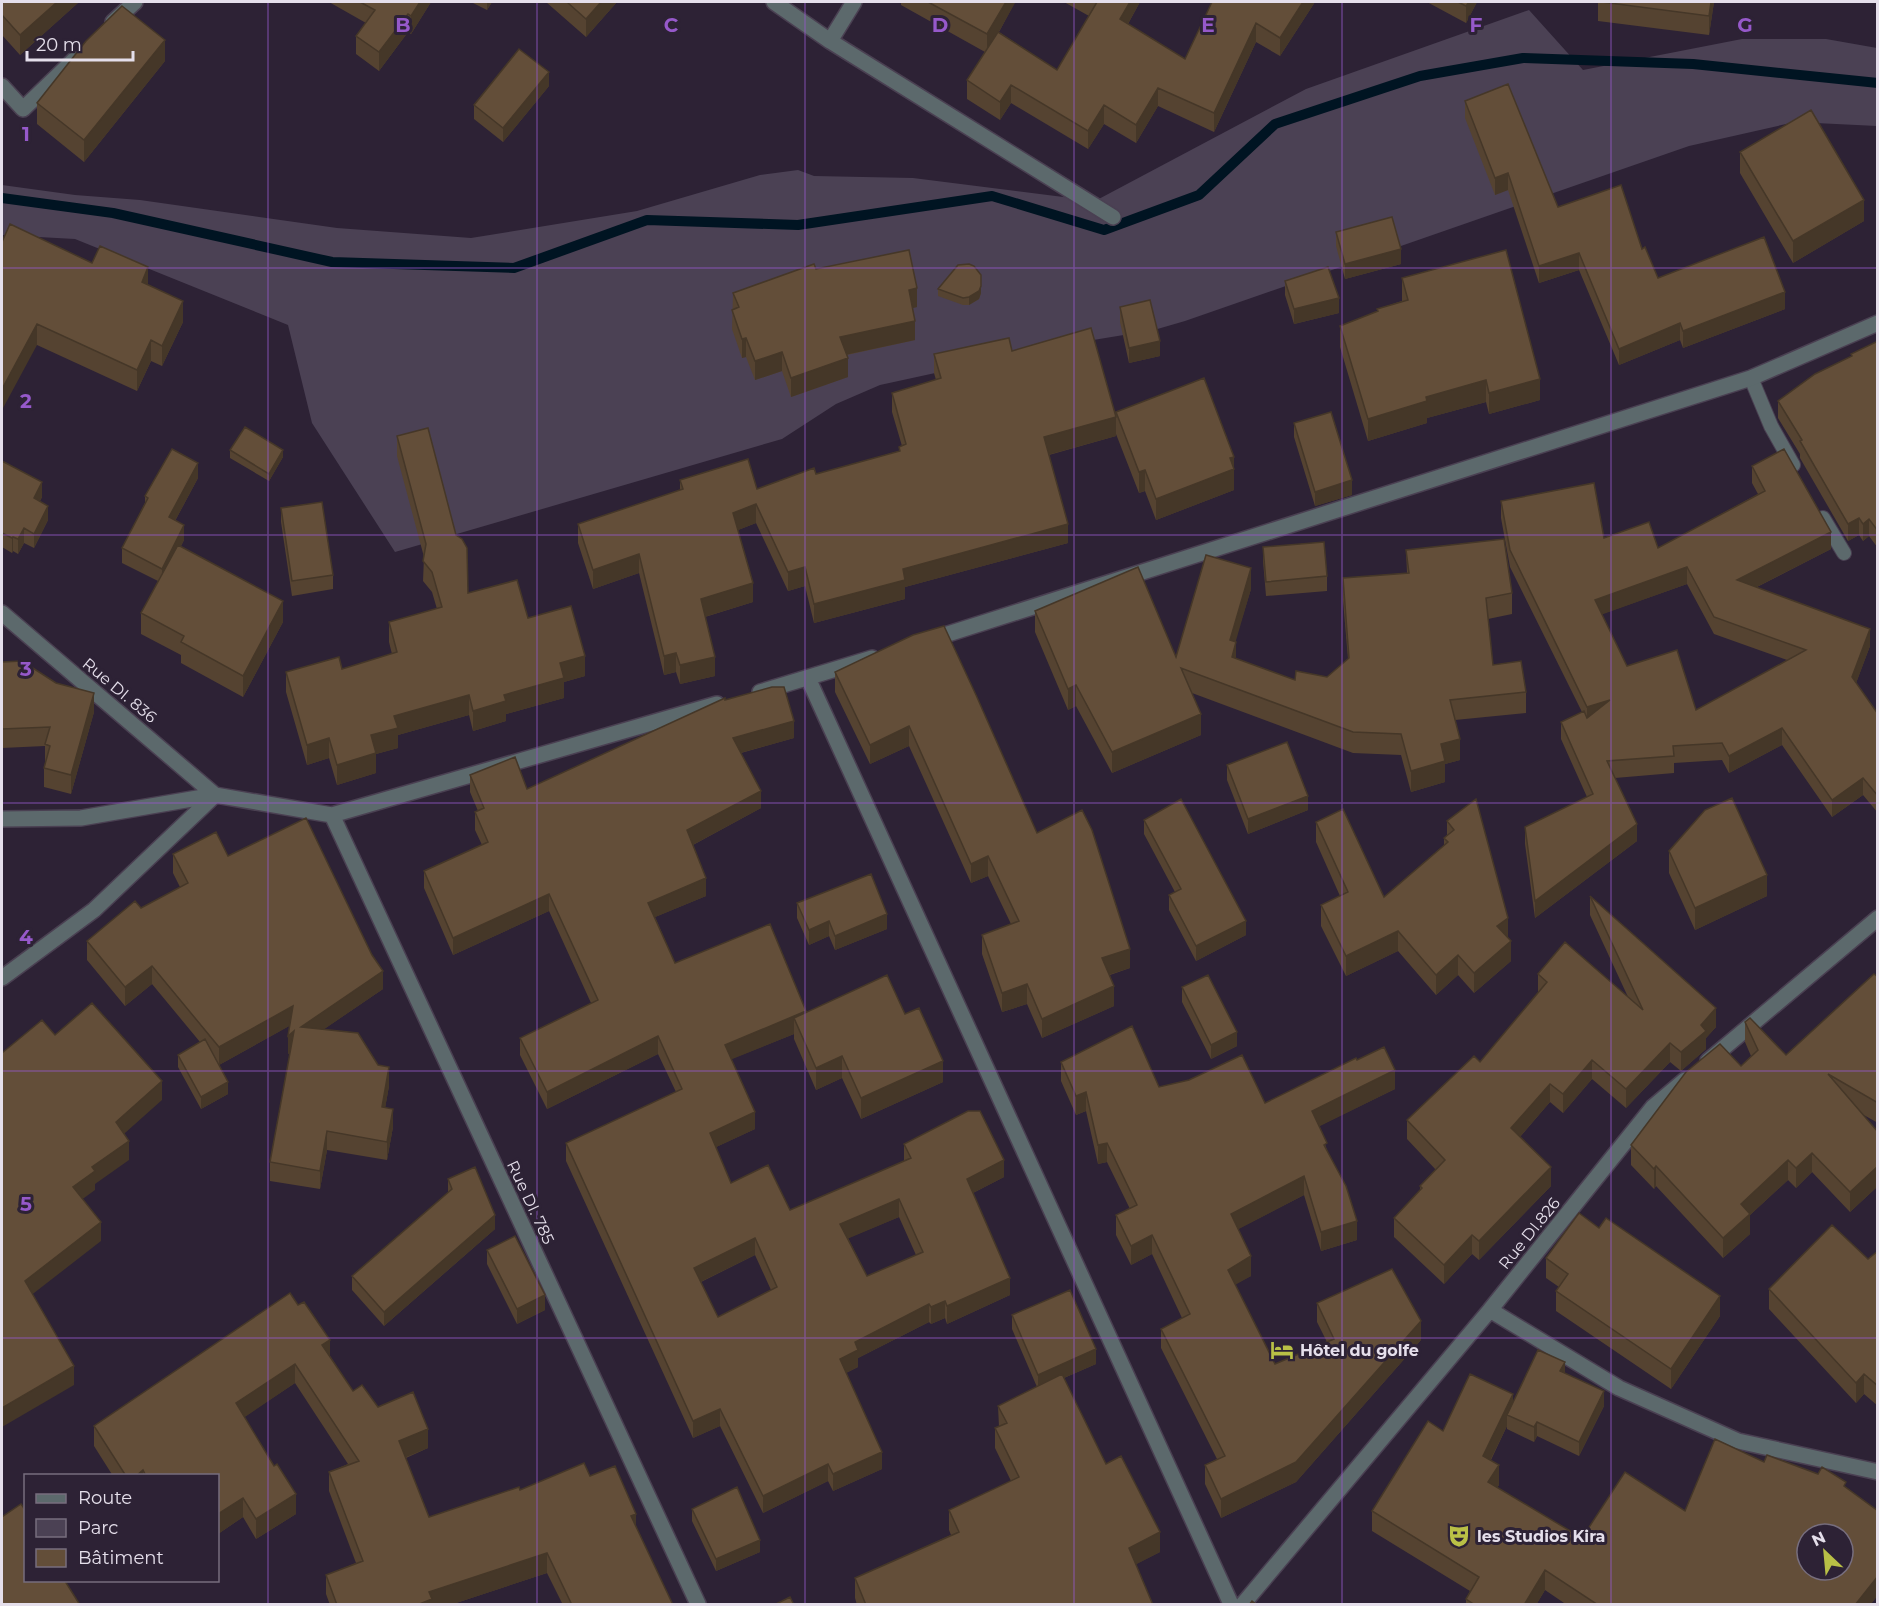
<svg xmlns="http://www.w3.org/2000/svg" width="1879" height="1606" viewBox="0 0 1879 1606" font-family="Montserrat,sans-serif">
  <style>
    .green { fill: #4b4154 }
    .lines { fill: none; stroke-linecap: round; stroke-linejoin: round }
    .stream { stroke: #001422; stroke-width: 10 }
    .lane-casing { stroke: #4a4052; stroke-width: 16 }
    .street-casing { stroke: #4a4052; stroke-width: 18 }
    .lane { stroke: #5c696c; stroke-width: 14 }
    .street { stroke: #5c696c; stroke-width: 15 }
    .wall { fill: #554331; fill-rule: evenodd }
    .shaded-wall { fill: #453728 }
    .building { fill: #634e39; stroke: #453728; stroke-width: 1.5; fill-rule: evenodd }
    .grid { fill: none; stroke: #9659ca; stroke-width: 1.5; stroke-opacity: 0.55 }
    .labels { text-anchor: middle; stroke-width: 6; stroke-linejoin: round; paint-order: stroke }
    .street-label { font-size: 16px; fill: #e5dfeb; stroke: #2d2235 }
    .poi-label { font-size: 16px; font-weight: bold; fill: #e5dfeb; stroke: #2d2235; text-anchor: start }
    .grid-label { font-size: 20px; text-anchor: middle; font-weight: bold; fill: #9659ca; stroke: #2d2235; stroke-width: 6; stroke-linejoin: round; paint-order: stroke }
  </style>
  <rect width="100%" height="100%" fill="#2d2235"/>
  <path class="green" d="M 1529,10 L 1583,70 L 1742,39 L 1826,39 L 1877,48 L 1877,126 L 1795,122 L 1689,146 L 1185,321 L 1154,330 L 1069,344 L 880,385 L 836,404 L 782,439 L 395,552 L 312,423 L 288,325 L 75,239 L 2,235 L 2,185 L 75,195 L 140,200 L 337,228 L 471,238 L 637,211 L 760,175 L 798,170 L 814,176 L 913,178 L 1095,201 L 1306,89 Z"/>
  <g class="lines">
    <path class="stream" d="M 2,198 L 113,213 L 332,262 L 514,268 L 647,220 L 798,225 L 992,196 L 1104,230 L 1199,195 L 1275,124 L 1420,76 L 1523,58 L 1693,64 L 1878,83"/>
    <g class="lane-casing">
      <path id="lane" d="M 1751,378 L 1771,426 L 1793,465
        M 1823,518 L 1844,553"/>
    </g>
    <g class="street-casing">
      <path id="street" d="M 774,2 L 830,41 L 1113,217
        M 113,22 L 135,2
        M 830,41 L 854,2
        M 2,86 L 23,109 L 74,60
        M 2,613 L 215,795 L 94,910 L 2,978
        M 929,640 L 1751,378 L 1878,323
        M 808,678 L 1231,1604
        M 760,692 L 872,658
        M 332,815 L 698,1604
        M 2,819 L 81,818 L 215,795 L 332,815 L 717,704
        M 1708,1061 L 1878,918
        M 1490,1310 L 1619,1388 L 1738,1441 L 1878,1472
        M 1243,1604 L 1490,1310 L 1653,1107 L 1685,1080"/>
    </g>
    <use href="#lane" class="lane"/>
    <use href="#street" class="street"/>
  </g>
  <path class="wall" d="M 2,2 L 79,2 L 20,55 L 2,35 Z
    M 329,2 L 431,2 L 411,34 L 408,32 L 379,71 L 356,54 L 356,36 L 366,23 Z
    M 471,2 L 492,2 L 487,10 Z
    M 546,2 L 617,2 L 586,37 Z
    M 901,2 L 1015,2 L 999,32 L 1057,70 L 1089,16 L 1064,2 L 1140,2 L 1128,24 L 1185,59 L 1212,2 L 1315,2 L 1280,56 L 1256,42 L 1214,132 L 1158,106 L 1136,143 L 1104,124 L 1088,149 L 1011,103 L 1000,120 L 967,99 L 967,80 L 985,52 L 901,5 Z
    M 1427,2 L 1477,2 L 1466,23 Z
    M 1598,2 L 1714,2 L 1709,35 L 1598,21 Z
    M 165,61 L 84,162 L 37,124 L 37,103 Z
    M 549,86 L 503,142 L 474,119 L 474,105 Z
    M 1465,101 L 1558,207 L 1642,249 L 1658,278 L 1785,309 L 1683,348 L 1680,340 L 1619,365 L 1579,270 L 1539,283 L 1508,190 L 1495,195 L 1465,118 Z
    M 1740,152 L 1864,221 L 1793,263 L 1740,173 Z
    M 1336,232 L 1401,264 L 1345,279 L 1336,246 Z
    M 2,242 L 92,263 L 148,285 L 183,322 L 162,366 L 151,361 L 137,391 L 37,345 Z
    M 816,269 L 917,307 L 912,308 L 915,340 L 847,355 L 848,377 L 791,397 L 782,371 L 755,380 L 746,357 L 742,358 L 732,329 L 733,293 Z
    M 1402,278 L 1540,400 L 1489,414 L 1486,402 L 1427,418 L 1427,423 L 1368,441 L 1340,347 L 1340,326 L 1377,312 L 1377,309 L 1402,301 Z
    M 1285,281 L 1339,313 L 1294,324 L 1285,295 Z
    M 938,289 L 981,293 L 979,299 L 969,305 L 963,305 L 938,296 Z
    M 1120,307 L 1160,356 L 1129,363 L 1120,322 Z
    M 1878,341 L 1878,548 L 1869,536 L 1863,541 L 1859,535 L 1848,541 L 1800,458 L 1800,454 L 1778,418 L 1778,401 L 1851,357 L 1851,354 Z
    M 1012,351 L 1116,417 L 1116,412 L 1234,457 L 1234,490 L 1156,520 L 1145,491 L 1139,493 L 1116,434 L 1116,436 L 1049,455 L 1068,543 L 905,587 L 905,599 L 814,623 L 805,586 L 788,591 L 756,523 L 738,530 L 753,602 L 705,617 L 715,676 L 680,684 L 676,672 L 664,675 L 639,573 L 593,589 L 578,543 L 578,524 L 680,490 L 680,480 L 757,489 L 816,474 L 899,451 L 899,447 L 902,446 L 892,412 L 892,393 L 936,380 L 934,373 L 934,354 Z
    M 1294,423 L 1352,495 L 1315,506 L 1294,437 Z
    M 397,436 L 468,593 L 528,618 L 585,676 L 564,682 L 564,698 L 506,714 L 506,721 L 473,731 L 469,715 L 398,735 L 398,748 L 376,754 L 376,773 L 337,785 L 329,758 L 307,765 L 286,692 L 286,672 L 342,669 L 392,654 L 389,642 L 389,622 L 437,609 L 432,592 L 423,581 L 424,557 L 397,456 Z
    M 230,450 L 283,457 L 269,481 L 230,458 Z
    M 2,461 L 42,497 L 40,501 L 48,520 L 34,548 L 24,543 L 18,554 L 13,551 L 12,553 L 2,547 Z
    M 1752,466 L 1831,549 L 1757,587 L 1870,646 L 1856,683 L 1878,714 L 1878,813 L 1863,795 L 1832,817 L 1782,745 L 1729,773 L 1722,760 L 1674,763 L 1674,773 L 1615,778 L 1637,841 L 1535,918 L 1525,844 L 1525,827 L 1587,797 L 1561,739 L 1561,722 L 1582,712 L 1510,567 L 1501,518 L 1501,501 L 1604,538 L 1658,548 L 1758,494 L 1752,483 ZM 1687,584 L 1714,634 L 1787,660 L 1696,710 L 1627,666 L 1602,614 Z
    M 198,478 L 175,521 L 184,540 L 181,546 L 283,622 L 243,697 L 181,663 L 181,655 L 141,634 L 141,613 L 158,581 L 122,563 L 122,548 L 145,503 L 145,496 Z
    M 281,508 L 333,575 L 333,589 L 292,596 L 281,522 Z
    M 1263,547 L 1327,576 L 1327,591 L 1266,596 L 1263,561 Z
    M 1406,550 L 1512,593 L 1512,614 L 1488,619 L 1493,665 L 1526,692 L 1526,713 L 1455,720 L 1460,760 L 1445,764 L 1445,782 L 1411,792 L 1401,755 L 1353,753 L 1192,693 L 1201,735 L 1112,773 L 1076,706 L 1068,710 L 1035,632 L 1035,611 L 1176,657 L 1251,589 L 1235,641 L 1236,659 L 1295,680 L 1327,677 L 1348,659 L 1343,600 L 1343,578 L 1407,573 Z
    M 913,635 L 1037,833 L 1130,968 L 1110,975 L 1114,1006 L 1042,1038 L 1027,1004 L 1002,1012 L 982,954 L 982,935 L 1011,924 L 988,876 L 971,883 L 909,746 L 870,764 L 835,692 L 835,672 Z
    M 2,662 L 56,683 L 94,712 L 71,794 L 44,787 L 44,768 L 45,763 L 45,746 L 2,748 Z
    M 725,700 L 794,738 L 741,753 L 761,808 L 693,845 L 706,896 L 655,917 L 675,963 L 806,1012 L 905,1014 L 943,1082 L 861,1119 L 842,1078 L 816,1090 L 794,1039 L 794,1034 L 731,1059 L 755,1129 L 716,1147 L 731,1183 L 790,1210 L 904,1162 L 904,1144 L 1004,1177 L 973,1193 L 1010,1295 L 947,1324 L 945,1318 L 931,1324 L 929,1322 L 858,1358 L 858,1367 L 846,1373 L 882,1469 L 833,1491 L 828,1481 L 763,1513 L 720,1426 L 693,1438 L 566,1161 L 566,1143 L 676,1092 L 658,1054 L 547,1109 L 520,1055 L 520,1038 L 591,1003 L 549,911 L 453,955 L 424,888 L 424,871 L 482,845 L 475,830 L 475,812 L 478,811 L 470,792 L 470,775 L 527,789 ZM 899,1217 L 916,1255 L 867,1276 L 848,1238 ZM 755,1255 L 771,1290 L 718,1317 L 701,1282 Z
    M 1227,765 L 1308,810 L 1248,834 L 1227,780 Z
    M 1476,799 L 1508,938 L 1511,961 L 1474,993 L 1458,975 L 1436,995 L 1398,951 L 1346,976 L 1321,926 L 1321,905 L 1340,896 L 1316,842 L 1316,822 L 1384,897 L 1444,845 L 1444,838 L 1447,835 L 1447,821 Z
    M 1144,820 L 1246,935 L 1196,961 L 1169,910 L 1169,895 L 1175,892 L 1144,834 Z
    M 1669,851 L 1767,896 L 1695,930 L 1669,873 Z
    M 173,854 L 228,856 L 383,989 L 324,1029 L 389,1086 L 385,1108 L 393,1127 L 387,1160 L 327,1150 L 320,1189 L 270,1181 L 270,1162 L 290,1052 L 288,1054 L 289,1026 L 219,1065 L 228,1094 L 201,1109 L 178,1067 L 178,1055 L 200,1042 L 152,984 L 125,1006 L 87,960 L 87,941 L 141,908 L 180,887 L 173,873 Z
    M 1590,896 L 1716,1027 L 1706,1038 L 1706,1049 L 1681,1071 L 1670,1062 L 1626,1108 L 1592,1079 L 1563,1113 L 1550,1102 L 1520,1137 L 1551,1186 L 1479,1260 L 1472,1254 L 1444,1284 L 1394,1237 L 1394,1218 L 1420,1190 L 1420,1186 L 1436,1170 L 1407,1139 L 1407,1120 L 1480,1062 L 1538,993 L 1538,974 L 1628,997 L 1590,915 Z
    M 797,903 L 887,929 L 835,950 L 829,936 L 809,945 L 797,918 Z
    M 1878,977 L 1878,1123 L 1862,1114 L 1878,1132 L 1878,1186 L 1850,1212 L 1812,1172 L 1796,1188 L 1788,1180 L 1750,1215 L 1750,1234 L 1723,1258 L 1656,1186 L 1654,1189 L 1631,1165 L 1631,1145 L 1741,1066 L 1751,1056 L 1745,1042 L 1745,1022 L 1786,1055 Z
    M 1182,987 L 1237,1046 L 1211,1059 L 1182,1002 Z
    M 1357,1060 L 1395,1089 L 1319,1126 L 1357,1240 L 1321,1251 L 1304,1195 L 1238,1229 L 1251,1276 L 1235,1284 L 1275,1364 L 1327,1342 L 1317,1322 L 1317,1303 L 1421,1340 L 1296,1482 L 1221,1518 L 1205,1484 L 1205,1465 L 1217,1459 L 1161,1348 L 1161,1329 L 1182,1318 L 1152,1254 L 1131,1265 L 1116,1235 L 1116,1215 L 1130,1209 L 1107,1162 L 1098,1164 L 1086,1111 L 1076,1115 L 1061,1081 L 1061,1062 L 1159,1087 L 1265,1103 Z
    M 448,1179 L 495,1229 L 384,1326 L 352,1290 L 352,1276 L 448,1193 Z
    M 487,1250 L 545,1310 L 517,1324 L 487,1264 Z
    M 1878,1251 L 1878,1406 L 1864,1394 L 1856,1403 L 1769,1309 L 1769,1289 L 1868,1259 Z
    M 1546,1258 L 1720,1316 L 1671,1389 L 1556,1311 L 1556,1291 L 1559,1287 L 1546,1278 Z
    M 298,1305 L 330,1356 L 353,1391 L 378,1407 L 428,1448 L 406,1458 L 429,1517 L 520,1490 L 590,1476 L 636,1526 L 673,1605 L 563,1605 L 547,1573 L 450,1605 L 330,1605 L 326,1594 L 326,1575 L 356,1563 L 329,1491 L 329,1472 L 348,1464 L 295,1383 L 244,1417 L 296,1514 L 256,1539 L 243,1517 L 218,1534 L 218,1476 L 113,1476 L 94,1446 L 94,1426 Z
    M 1012,1315 L 1096,1364 L 1064,1378 L 1106,1464 L 1160,1552 L 1136,1564 L 1153,1605 L 857,1605 L 855,1598 L 855,1578 L 951,1535 L 949,1530 L 949,1510 L 1011,1481 L 995,1448 L 995,1428 L 999,1427 L 998,1406 L 1037,1387 L 1012,1329 Z
    M 1565,1373 L 1604,1406 L 1579,1456 L 1537,1436 L 1534,1442 L 1507,1429 L 1507,1426 L 1491,1460 L 1499,1485 L 1497,1487 L 1582,1538 L 1685,1511 L 1764,1462 L 1846,1487 L 1878,1511 L 1878,1595 L 1870,1605 L 1567,1605 L 1545,1590 L 1536,1605 L 1466,1605 L 1466,1599 L 1470,1591 L 1372,1531 L 1372,1511 L 1443,1431 L 1513,1403 Z
    M 692,1509 L 760,1552 L 716,1571 L 692,1521 Z"/>
  <path class="shaded-wall" d="M 57,2 L 79,2 L 20,55 L 20,35 Z
    M 420,2 L 431,2 L 411,34 L 411,16 Z
    M 487,2 L 492,2 L 487,10 Z
    M 601,2 L 617,2 L 586,37 L 586,19 Z
    M 1006,2 L 1015,2 L 1015,3 L 987,53 L 987,34 Z
    M 1130,2 L 1140,2 L 1120,38 L 1120,19 Z
    M 1303,2 L 1315,2 L 1280,56 L 1280,38 Z
    M 1469,2 L 1477,2 L 1466,23 L 1466,6 Z
    M 1711,2 L 1714,2 L 1709,35 L 1709,16 Z
    M 408,14 L 408,32 L 379,71 L 379,52 Z
    M 1256,23 L 1256,42 L 1214,132 L 1214,113 Z
    M 165,40 L 165,61 L 84,162 L 84,140 Z
    M 549,72 L 549,86 L 503,142 L 503,128 Z
    M 1011,85 L 1011,103 L 1000,120 L 1000,102 Z
    M 1158,88 L 1158,106 L 1136,143 L 1136,125 Z
    M 1104,105 L 1104,124 L 1088,149 L 1088,131 Z
    M 1508,173 L 1508,190 L 1495,195 L 1495,178 Z
    M 1864,200 L 1864,221 L 1793,263 L 1793,241 Z
    M 1401,249 L 1401,264 L 1345,279 L 1345,264 Z
    M 1579,253 L 1579,270 L 1539,283 L 1539,266 Z
    M 148,267 L 148,288 L 142,282 Z
    M 981,286 L 981,293 L 979,299 L 969,305 L 969,297 Z
    M 917,288 L 917,307 L 909,309 L 909,290 Z
    M 1785,292 L 1785,309 L 1683,348 L 1683,331 Z
    M 1339,298 L 1339,313 L 1294,324 L 1294,309 Z
    M 183,301 L 183,322 L 162,366 L 162,346 Z
    M 915,321 L 915,340 L 840,356 L 840,337 Z
    M 1680,323 L 1680,340 L 1619,365 L 1619,349 Z
    M 37,324 L 37,345 L 2,410 L 2,389 Z
    M 746,338 L 746,357 L 742,358 L 742,339 Z
    M 151,340 L 151,361 L 137,391 L 137,370 Z
    M 1160,341 L 1160,356 L 1129,363 L 1129,348 Z
    M 782,352 L 782,371 L 755,380 L 755,361 Z
    M 848,358 L 848,377 L 791,397 L 791,378 Z
    M 1540,379 L 1540,400 L 1489,414 L 1489,393 Z
    M 1486,380 L 1486,402 L 1427,418 L 1427,423 L 1368,441 L 1368,419 L 1426,397 Z
    M 1116,417 L 1116,436 L 1044,456 L 1044,437 Z
    M 283,450 L 283,457 L 269,481 L 269,474 Z
    M 1234,457 L 1234,490 L 1156,520 L 1156,499 L 1230,458 Z
    M 198,463 L 198,478 L 169,532 L 169,517 Z
    M 1145,470 L 1145,491 L 1139,493 L 1139,472 Z
    M 1352,480 L 1352,495 L 1315,506 L 1315,492 Z
    M 42,482 L 42,497 L 34,513 L 34,498 Z
    M 756,504 L 756,523 L 733,532 L 733,513 Z
    M 48,506 L 48,520 L 34,548 L 34,534 Z
    M 1859,518 L 1859,535 L 1848,541 L 1848,524 Z
    M 1869,519 L 1869,536 L 1863,541 L 1863,524 Z
    M 1068,524 L 1068,543 L 905,587 L 905,599 L 814,623 L 814,604 L 903,569 Z
    M 184,525 L 184,540 L 162,584 L 162,569 Z
    M 24,528 L 24,543 L 18,554 L 18,539 Z
    M 1831,532 L 1831,549 L 1737,597 L 1737,580 Z
    M 13,537 L 13,551 L 12,553 L 12,538 Z
    M 639,554 L 639,573 L 593,589 L 593,570 Z
    M 805,567 L 805,586 L 788,591 L 788,572 Z
    M 1687,567 L 1687,584 L 1595,617 L 1595,600 Z
    M 1251,568 L 1251,589 L 1230,661 L 1230,640 Z
    M 753,583 L 753,602 L 701,618 L 701,599 Z
    M 283,601 L 283,622 L 243,697 L 243,676 Z
    M 1870,629 L 1870,646 L 1852,694 L 1852,677 Z
    M 1236,642 L 1236,663 L 1232,657 Z
    M 676,653 L 676,672 L 664,675 L 664,656 Z
    M 585,656 L 585,676 L 564,682 L 564,698 L 506,714 L 506,721 L 473,731 L 473,711 L 504,695 L 560,663 Z
    M 715,657 L 715,676 L 680,684 L 680,665 Z
    M 1076,685 L 1076,706 L 1068,710 L 1068,689 Z
    M 94,693 L 94,712 L 71,794 L 71,775 Z
    M 469,695 L 469,715 L 398,735 L 398,748 L 376,754 L 376,773 L 337,785 L 337,765 L 394,716 Z
    M 1610,700 L 1587,724 L 1587,707 Z
    M 1201,714 L 1201,735 L 1112,773 L 1112,752 Z
    M 794,721 L 794,738 L 733,755 L 733,738 Z
    M 909,726 L 909,746 L 870,764 L 870,745 Z
    M 1782,728 L 1782,745 L 1729,773 L 1729,756 Z
    M 329,738 L 329,758 L 307,765 L 307,745 Z
    M 1460,739 L 1460,760 L 1445,764 L 1445,782 L 1411,792 L 1411,771 L 1441,744 Z
    M 1863,778 L 1863,795 L 1832,817 L 1832,800 Z
    M 761,791 L 761,808 L 687,848 L 687,830 Z
    M 1308,796 L 1308,810 L 1248,834 L 1248,819 Z
    M 1637,824 L 1637,841 L 1535,918 L 1535,901 Z
    M 988,856 L 988,876 L 971,883 L 971,864 Z
    M 1767,875 L 1767,896 L 1695,930 L 1695,908 Z
    M 706,878 L 706,896 L 648,920 L 648,903 Z
    M 549,894 L 549,911 L 453,955 L 453,938 Z
    M 887,914 L 887,929 L 835,950 L 835,936 Z
    M 1508,918 L 1508,938 L 1497,926 Z
    M 829,921 L 829,936 L 809,945 L 809,930 Z
    M 1246,921 L 1246,935 L 1196,961 L 1196,946 Z
    M 1398,931 L 1398,951 L 1346,976 L 1346,956 Z
    M 1511,941 L 1511,961 L 1474,993 L 1474,973 Z
    M 1130,949 L 1130,968 L 1102,977 L 1102,958 Z
    M 1458,955 L 1458,975 L 1436,995 L 1436,975 Z
    M 152,966 L 152,984 L 125,1006 L 125,987 Z
    M 383,971 L 383,989 L 301,1045 L 301,1027 Z
    M 1027,984 L 1027,1004 L 1002,1012 L 1002,993 Z
    M 1114,986 L 1114,1006 L 1042,1038 L 1042,1019 Z
    M 293,1006 L 293,1024 L 219,1065 L 219,1047 Z
    M 1716,1008 L 1716,1027 L 1706,1038 L 1706,1049 L 1681,1071 L 1681,1052 L 1701,1025 Z
    M 806,1011 L 806,1029 L 794,1018 L 794,1034 L 725,1062 L 725,1045 Z
    M 294,1031 L 294,1050 L 288,1054 L 288,1036 Z
    M 1237,1032 L 1237,1046 L 1211,1059 L 1211,1045 Z
    M 658,1036 L 658,1054 L 547,1109 L 547,1092 Z
    M 1670,1043 L 1670,1062 L 1626,1108 L 1626,1089 Z
    M 842,1056 L 842,1078 L 816,1090 L 816,1068 Z
    M 1592,1060 L 1592,1079 L 1563,1113 L 1563,1094 Z
    M 943,1061 L 943,1082 L 861,1119 L 861,1098 Z
    M 389,1067 L 389,1086 L 382,1126 L 382,1107 Z
    M 1395,1070 L 1395,1089 L 1312,1130 L 1312,1111 Z
    M 162,1081 L 162,1100 L 116,1141 L 116,1122 Z
    M 228,1082 L 228,1094 L 201,1109 L 201,1097 Z
    M 1550,1084 L 1550,1102 L 1511,1147 L 1511,1128 Z
    M 1086,1092 L 1086,1111 L 1076,1115 L 1076,1096 Z
    M 393,1109 L 393,1127 L 387,1160 L 387,1142 Z
    M 755,1112 L 755,1129 L 710,1150 L 710,1133 Z
    M 327,1131 L 327,1150 L 320,1189 L 320,1171 Z
    M 129,1141 L 129,1160 L 95,1184 L 95,1190 L 73,1206 L 73,1187 L 92,1167 Z
    M 1107,1143 L 1107,1162 L 1098,1164 L 1098,1145 Z
    M 1812,1153 L 1812,1172 L 1796,1188 L 1796,1168 Z
    M 1004,1160 L 1004,1177 L 967,1196 L 967,1179 Z
    M 1788,1160 L 1788,1180 L 1750,1215 L 1750,1234 L 1723,1258 L 1723,1238 L 1741,1204 Z
    M 1656,1166 L 1656,1186 L 1654,1189 L 1654,1169 Z
    M 1878,1166 L 1878,1186 L 1850,1212 L 1850,1192 Z
    M 1551,1167 L 1551,1186 L 1479,1260 L 1479,1241 Z
    M 1304,1176 L 1304,1195 L 1231,1233 L 1231,1214 Z
    M 899,1199 L 899,1217 L 840,1242 L 840,1224 Z
    M 495,1215 L 495,1229 L 384,1326 L 384,1312 Z
    M 1357,1221 L 1357,1240 L 1321,1251 L 1321,1232 Z
    M 101,1222 L 101,1241 L 25,1300 L 25,1281 Z
    M 1152,1235 L 1152,1254 L 1131,1265 L 1131,1246 Z
    M 1472,1235 L 1472,1254 L 1444,1284 L 1444,1265 Z
    M 755,1238 L 755,1255 L 694,1285 L 694,1268 Z
    M 1251,1256 L 1251,1276 L 1228,1289 L 1228,1270 Z
    M 1010,1278 L 1010,1295 L 947,1324 L 947,1306 Z
    M 545,1295 L 545,1310 L 517,1324 L 517,1309 Z
    M 1720,1296 L 1720,1316 L 1671,1389 L 1671,1369 Z
    M 945,1301 L 945,1318 L 931,1324 L 931,1307 Z
    M 929,1304 L 929,1322 L 858,1358 L 858,1367 L 840,1376 L 840,1359 L 855,1342 Z
    M 1421,1321 L 1421,1340 L 1296,1482 L 1221,1518 L 1221,1499 Z
    M 330,1340 L 330,1360 L 322,1345 Z
    M 1096,1349 L 1096,1364 L 1038,1389 L 1038,1375 Z
    M 1565,1362 L 1565,1376 L 1560,1371 Z
    M 295,1364 L 295,1383 L 236,1423 L 236,1403 Z
    M 74,1366 L 74,1385 L 2,1427 L 2,1408 Z
    M 1864,1374 L 1864,1394 L 1856,1403 L 1856,1383 Z
    M 1604,1391 L 1604,1406 L 1579,1456 L 1579,1442 Z
    M 1513,1394 L 1513,1414 L 1507,1415 L 1507,1426 L 1483,1475 L 1483,1456 Z
    M 720,1409 L 720,1426 L 693,1438 L 693,1421 Z
    M 1537,1422 L 1537,1436 L 1534,1442 L 1534,1427 Z
    M 428,1429 L 428,1448 L 399,1460 L 399,1441 Z
    M 882,1452 L 882,1469 L 833,1491 L 833,1474 Z
    M 828,1464 L 828,1481 L 763,1513 L 763,1496 Z
    M 1499,1465 L 1499,1485 L 1488,1501 L 1488,1482 Z
    M 143,1470 L 143,1476 L 136,1476 Z
    M 296,1494 L 296,1514 L 256,1539 L 256,1519 Z
    M 243,1498 L 243,1517 L 218,1534 L 218,1514 Z
    M 636,1514 L 636,1533 L 631,1516 Z
    M 1160,1532 L 1160,1552 L 1129,1568 L 1129,1548 Z
    M 760,1540 L 760,1552 L 716,1571 L 716,1559 Z
    M 547,1553 L 547,1573 L 450,1605 L 417,1605 L 429,1592 Z
    M 1545,1570 L 1545,1590 L 1536,1605 L 1524,1605 Z
    M 1878,1576 L 1878,1595 L 1870,1605 L 1855,1605 Z"/>
  <path class="building" d="M 2,2 L 57,2 L 20,35 L 2,15 Z
    M 360,2 L 420,2 L 411,16 L 408,14 L 379,52 L 356,36 L 375,10 Z
    M 567,2 L 601,2 L 586,19 Z
    M 928,2 L 1006,2 L 987,34 Z
    M 1097,2 L 1130,2 L 1120,19 L 1185,59 L 1212,2 L 1303,2 L 1280,38 L 1256,23 L 1214,113 L 1158,88 L 1136,125 L 1104,105 L 1088,131 L 1011,85 L 1000,102 L 967,80 L 998,32 L 1057,70 Z
    M 1458,2 L 1469,2 L 1466,6 Z
    M 1602,2 L 1711,2 L 1709,16 Z
    M 122,6 L 165,40 L 84,140 L 37,103 L 86,41 Z
    M 519,49 L 549,72 L 503,128 L 474,105 Z
    M 1508,84 L 1558,207 L 1621,185 L 1642,249 L 1645,247 L 1658,278 L 1764,237 L 1785,292 L 1683,331 L 1680,323 L 1619,349 L 1579,253 L 1539,266 L 1508,173 L 1495,178 L 1465,101 Z
    M 1811,110 L 1864,200 L 1793,241 L 1740,152 Z
    M 1392,217 L 1401,249 L 1345,264 L 1336,232 Z
    M 10,224 L 92,263 L 100,246 L 148,267 L 142,282 L 183,301 L 162,346 L 151,340 L 137,370 L 37,324 L 2,389 L 2,242 Z
    M 909,250 L 917,288 L 909,290 L 915,321 L 840,337 L 848,358 L 791,378 L 782,352 L 755,361 L 746,338 L 742,339 L 732,310 L 739,307 L 733,293 L 814,264 L 816,269 Z
    M 1506,250 L 1540,379 L 1489,393 L 1486,380 L 1426,397 L 1427,401 L 1368,419 L 1340,326 L 1378,311 L 1377,309 L 1408,300 L 1402,278 Z
    M 969,264 L 974,266 L 981,275 L 981,286 L 979,291 L 969,297 L 963,298 L 938,289 L 958,265 Z
    M 1328,267 L 1339,298 L 1294,309 L 1285,281 Z
    M 1150,300 L 1160,341 L 1129,348 L 1120,307 Z
    M 1091,328 L 1116,417 L 1044,437 L 1068,524 L 903,569 L 905,580 L 814,604 L 805,567 L 788,572 L 756,504 L 733,513 L 753,583 L 701,599 L 715,657 L 680,665 L 676,653 L 664,656 L 639,554 L 593,570 L 578,524 L 683,489 L 680,480 L 748,459 L 757,489 L 814,468 L 816,474 L 900,451 L 899,447 L 906,444 L 892,393 L 941,378 L 934,354 L 1009,338 L 1012,351 Z
    M 1878,341 L 1878,531 L 1869,519 L 1863,524 L 1859,518 L 1848,524 L 1800,441 L 1802,440 L 1778,401 L 1815,374 L 1852,356 L 1851,354 Z
    M 1204,378 L 1234,457 L 1230,458 L 1234,469 L 1156,499 L 1145,470 L 1139,472 L 1116,412 Z
    M 1331,412 L 1352,480 L 1315,492 L 1294,423 Z
    M 245,427 L 283,450 L 269,474 L 230,450 Z
    M 428,428 L 456,535 L 462,539 L 467,548 L 468,593 L 517,580 L 528,618 L 571,606 L 585,656 L 560,663 L 564,678 L 504,695 L 506,701 L 473,711 L 469,695 L 394,716 L 398,728 L 371,735 L 376,753 L 337,765 L 329,738 L 307,745 L 286,672 L 339,657 L 342,669 L 397,652 L 389,622 L 442,607 L 432,572 L 423,561 L 426,544 L 397,436 Z
    M 172,449 L 198,463 L 169,517 L 184,525 L 162,569 L 122,548 L 148,498 L 145,496 Z
    M 1784,449 L 1831,532 L 1737,580 L 1870,629 L 1852,677 L 1878,714 L 1878,796 L 1863,778 L 1832,800 L 1782,728 L 1729,756 L 1722,743 L 1673,746 L 1674,756 L 1607,761 L 1637,824 L 1535,901 L 1525,827 L 1593,794 L 1561,722 L 1584,711 L 1587,718 L 1610,700 L 1587,707 L 1510,550 L 1501,501 L 1594,483 L 1604,538 L 1649,522 L 1658,548 L 1765,491 L 1752,466 ZM 1687,567 L 1714,617 L 1806,650 L 1696,710 L 1677,650 L 1627,666 L 1595,600 Z
    M 2,461 L 42,482 L 34,498 L 48,506 L 34,534 L 24,528 L 18,539 L 13,537 L 12,538 L 2,533 Z
    M 322,502 L 333,575 L 292,581 L 281,508 Z
    M 1504,539 L 1512,593 L 1486,598 L 1493,665 L 1521,661 L 1526,692 L 1450,700 L 1460,739 L 1441,744 L 1445,761 L 1411,771 L 1401,734 L 1353,732 L 1181,668 L 1201,714 L 1112,752 L 1076,685 L 1068,689 L 1035,611 L 1138,567 L 1176,657 L 1206,555 L 1251,568 L 1230,640 L 1236,642 L 1232,657 L 1295,680 L 1296,671 L 1327,677 L 1349,658 L 1343,578 L 1409,573 L 1406,550 Z
    M 1324,542 L 1327,576 L 1266,582 L 1263,547 Z
    M 178,545 L 283,601 L 243,676 L 181,642 L 184,636 L 141,613 Z
    M 944,626 L 976,695 L 1037,833 L 1082,810 L 1092,830 L 1130,949 L 1102,958 L 1114,986 L 1042,1019 L 1027,984 L 1002,993 L 982,935 L 1019,921 L 988,856 L 971,864 L 909,726 L 870,745 L 835,672 L 913,635 Z
    M 22,661 L 56,683 L 94,693 L 71,775 L 44,768 L 50,746 L 45,744 L 50,727 L 2,729 L 2,662 Z
    M 772,687 L 784,687 L 794,721 L 733,738 L 761,791 L 687,830 L 706,878 L 648,903 L 675,963 L 770,924 L 806,1011 L 725,1045 L 755,1112 L 710,1133 L 731,1183 L 768,1165 L 790,1210 L 911,1158 L 904,1144 L 968,1111 L 980,1111 L 1004,1160 L 967,1179 L 1010,1278 L 947,1306 L 945,1301 L 931,1307 L 929,1304 L 855,1342 L 858,1350 L 840,1359 L 882,1452 L 833,1474 L 828,1464 L 763,1496 L 720,1409 L 693,1421 L 566,1143 L 682,1089 L 658,1036 L 547,1092 L 520,1038 L 598,1000 L 549,894 L 453,938 L 424,871 L 488,842 L 475,812 L 484,808 L 470,775 L 515,757 L 527,789 L 725,698 L 725,700 ZM 899,1199 L 923,1252 L 867,1276 L 840,1224 ZM 755,1238 L 777,1287 L 718,1317 L 694,1268 Z
    M 1287,742 L 1308,796 L 1248,819 L 1227,765 Z
    M 1732,798 L 1767,875 L 1695,908 L 1669,851 L 1705,810 Z
    M 1181,799 L 1246,921 L 1196,946 L 1169,895 L 1181,889 L 1144,820 Z
    M 1476,799 L 1508,918 L 1497,926 L 1511,941 L 1474,973 L 1458,955 L 1436,975 L 1398,931 L 1346,956 L 1321,905 L 1348,892 L 1316,822 L 1343,809 L 1384,897 L 1448,842 L 1444,838 L 1454,830 L 1447,821 Z
    M 306,818 L 372,955 L 383,971 L 301,1027 L 358,1033 L 378,1065 L 389,1067 L 382,1107 L 393,1109 L 387,1142 L 327,1131 L 320,1171 L 270,1162 L 294,1031 L 288,1036 L 293,1006 L 219,1047 L 152,966 L 125,987 L 87,941 L 135,901 L 141,908 L 188,883 L 173,854 L 216,832 L 228,856 Z
    M 871,874 L 887,914 L 835,936 L 829,921 L 809,930 L 797,903 Z
    M 1590,896 L 1716,1008 L 1701,1025 L 1706,1031 L 1681,1052 L 1670,1043 L 1626,1089 L 1592,1060 L 1563,1094 L 1550,1084 L 1511,1128 L 1551,1167 L 1479,1241 L 1472,1235 L 1444,1265 L 1394,1218 L 1422,1188 L 1420,1186 L 1445,1160 L 1407,1120 L 1474,1056 L 1480,1062 L 1547,982 L 1538,974 L 1565,942 L 1643,1010 Z
    M 1874,974 L 1878,977 L 1878,1103 L 1828,1074 L 1878,1132 L 1878,1166 L 1850,1192 L 1812,1153 L 1796,1168 L 1788,1160 L 1741,1204 L 1750,1214 L 1723,1238 L 1656,1166 L 1654,1169 L 1631,1145 L 1686,1072 L 1720,1044 L 1741,1066 L 1758,1050 L 1745,1022 L 1750,1018 L 1786,1055 Z
    M 887,975 L 905,1014 L 919,1008 L 943,1061 L 861,1098 L 842,1056 L 816,1068 L 794,1018 Z
    M 1208,975 L 1237,1032 L 1211,1045 L 1182,987 Z
    M 92,1003 L 162,1081 L 116,1122 L 129,1141 L 92,1167 L 95,1171 L 73,1187 L 101,1222 L 25,1281 L 74,1366 L 2,1408 L 2,1053 L 42,1020 L 55,1035 Z
    M 1132,1026 L 1159,1087 L 1189,1080 L 1242,1055 L 1265,1103 L 1356,1058 L 1357,1060 L 1384,1047 L 1395,1070 L 1312,1111 L 1327,1143 L 1324,1145 L 1346,1186 L 1357,1221 L 1321,1232 L 1304,1176 L 1231,1214 L 1251,1256 L 1228,1270 L 1275,1364 L 1334,1339 L 1317,1303 L 1392,1269 L 1421,1321 L 1296,1462 L 1221,1499 L 1205,1465 L 1225,1456 L 1161,1329 L 1190,1314 L 1152,1235 L 1131,1246 L 1116,1215 L 1137,1205 L 1107,1143 L 1098,1145 L 1086,1092 L 1076,1096 L 1061,1062 Z
    M 205,1039 L 228,1082 L 201,1097 L 178,1055 Z
    M 475,1167 L 495,1215 L 384,1312 L 352,1276 L 452,1189 L 448,1179 Z
    M 1579,1213 L 1599,1228 L 1606,1218 L 1720,1296 L 1671,1369 L 1556,1291 L 1568,1274 L 1546,1258 Z
    M 1832,1225 L 1868,1259 L 1878,1251 L 1878,1386 L 1864,1374 L 1856,1383 L 1769,1289 Z
    M 515,1236 L 545,1295 L 517,1309 L 487,1250 Z
    M 1070,1290 L 1096,1349 L 1038,1375 L 1012,1315 Z
    M 290,1293 L 298,1305 L 304,1302 L 330,1340 L 322,1345 L 353,1391 L 362,1385 L 378,1407 L 413,1392 L 428,1429 L 399,1441 L 429,1517 L 519,1487 L 520,1490 L 584,1463 L 590,1476 L 615,1466 L 636,1514 L 631,1516 L 673,1605 L 572,1605 L 547,1553 L 429,1592 L 432,1599 L 417,1605 L 337,1605 L 326,1575 L 363,1561 L 329,1472 L 359,1461 L 295,1364 L 236,1403 L 274,1466 L 277,1464 L 296,1494 L 256,1519 L 243,1498 L 218,1514 L 218,1476 L 146,1476 L 143,1470 L 136,1476 L 126,1476 L 94,1426 Z
    M 1538,1350 L 1565,1362 L 1560,1371 L 1604,1391 L 1579,1442 L 1537,1422 L 1534,1427 L 1507,1415 Z
    M 1062,1374 L 1106,1464 L 1121,1456 L 1160,1532 L 1129,1548 L 1153,1605 L 866,1605 L 855,1578 L 959,1532 L 949,1510 L 1019,1477 L 995,1428 L 1007,1423 L 998,1406 Z
    M 1470,1374 L 1513,1394 L 1483,1456 L 1499,1465 L 1488,1482 L 1582,1538 L 1625,1472 L 1685,1511 L 1715,1439 L 1764,1462 L 1767,1455 L 1818,1474 L 1822,1467 L 1846,1482 L 1844,1486 L 1878,1511 L 1878,1576 L 1855,1605 L 1598,1605 L 1545,1570 L 1524,1605 L 1475,1605 L 1466,1599 L 1479,1577 L 1372,1511 L 1428,1421 L 1443,1431 ZM 1807,1534 L 1843,1534 L 1843,1570 L 1807,1570 Z
    M 737,1487 L 760,1540 L 716,1559 L 692,1509 Z
    M 21,1504 L 26,1511 L 26,1581 L 65,1581 L 80,1605 L 2,1605 L 2,1517 Z
    M 790,1597 L 794,1605 L 774,1605 Z
    M 1252,1601 L 1257,1605 L 1249,1605 Z"/>
  <path class="grid" d="M 268,2 L 268,1604M 537,2 L 537,1604M 805,2 L 805,1604M 1074,2 L 1074,1604M 1342,2 L 1342,1604M 1611,2 L 1611,1604M 2,268 L 1878,268M 2,535 L 1878,535M 2,803 L 1878,803M 2,1071 L 1878,1071M 2,1338 L 1878,1338"/>
  <defs>
    <g id="hotel-bare" transform="scale(1.8)"><path d="M-6-4.5h1.5V1H6V5H4.5V3h-9V5H-6ZM-4 0a1.8 1.8 0 1 1 3.6 0ZM.5 0V-2.5h3Q6-2.5 6 0Z" fill="#b9c046" stroke="#2d2235" stroke-width="2.5" paint-order="stroke"/></g>
    <g id="theatre-bare" transform="scale(1.8)"><path d="M-5-5.5Q0-4 5-5.5V0Q5 5 0 6Q-5 5-5 0ZM-3.3-2.5H-1v1.5H-3.3ZM1-2.5H3.3v1.5H1ZM-2.8 1Q0 5.5 2.8 1Z" fill="#b9c046" stroke="#2d2235" stroke-width="2.5" paint-order="stroke"/></g>
  </defs>
  <g fill-rule="evenodd">
    <use href="#hotel-bare" x="1282" y="1350"/>
    <use href="#theatre-bare" x="1459" y="1536"/>
  </g>
  <g class="labels">
    <g class="street-label">
      <text transform="translate(120 690) rotate(40)" y="6">Rue DI. 836</text>
      <text transform="translate(531 1202) rotate(65)" y="6">Rue DI. 785</text>
      <text transform="translate(1529 1233) rotate(-51)" y="6">Rue DI.826</text>
    </g>
    <g class="poi-label">
      <text x="1300" y="1356">Hôtel du golfe</text>
      <text x="1477" y="1542">les Studios Kira</text>
    </g>
  </g>
  <g class="grid-label">
    <text x="403" y="32">B</text>
    <text x="671" y="32">C</text>
    <text x="940" y="32">D</text>
    <text x="1208" y="32">E</text>
    <text x="1476" y="32">F</text>
    <text x="1745" y="32">G</text>
    <text x="26" y="141">1</text>
    <text x="26" y="408">2</text>
    <text x="26" y="676">3</text>
    <text x="26" y="944">4</text>
    <text x="26" y="1211">5</text>
  </g>
  <rect width="1879" height="1606" fill="none" stroke="#e5dfeb" stroke-width="6"/>
  <rect x="24" y="1474" width="195" height="108" fill="#2d2235" stroke="#776e7e" stroke-width="1.5"/>
  <rect x="36" y="1494" width="30" height="9" fill="#5c696c" stroke="#776e7e" stroke-width="1.5"/>
  <text x="78" y="1504" font-size="18" fill="#e5dfeb">Route</text>
  <rect x="36" y="1519" width="30" height="18" fill="#4b4154" stroke="#776e7e" stroke-width="1.5"/>
  <text x="78" y="1534" font-size="18" fill="#e5dfeb">Parc</text>
  <rect x="36" y="1549" width="30" height="18" fill="#634e39" stroke="#776e7e" stroke-width="1.5"/>
  <text x="78" y="1564" font-size="18" fill="#e5dfeb">Bâtiment</text>
  <g transform="translate(1825 1552) rotate(334)"><circle r="28" fill="#2d2235" stroke="#776e7e" stroke-width="1.5"/>
  <path d="M0-4.5L10 22L0 15L-10 22Z" fill="#b9c046"/>
  <text y="-9" font-size="16" font-weight="bold" text-anchor="middle" fill="#e5dfeb">N</text>
  </g>
  <path d="M27 51v9h106v-9" fill="none" stroke="#e5dfeb" stroke-width="3"/>
  <text x="36" y="51" font-size="18" fill="#e5dfeb" stroke="#2d2235" stroke-width="4.5" paint-order="stroke">20 m</text>
</svg>
